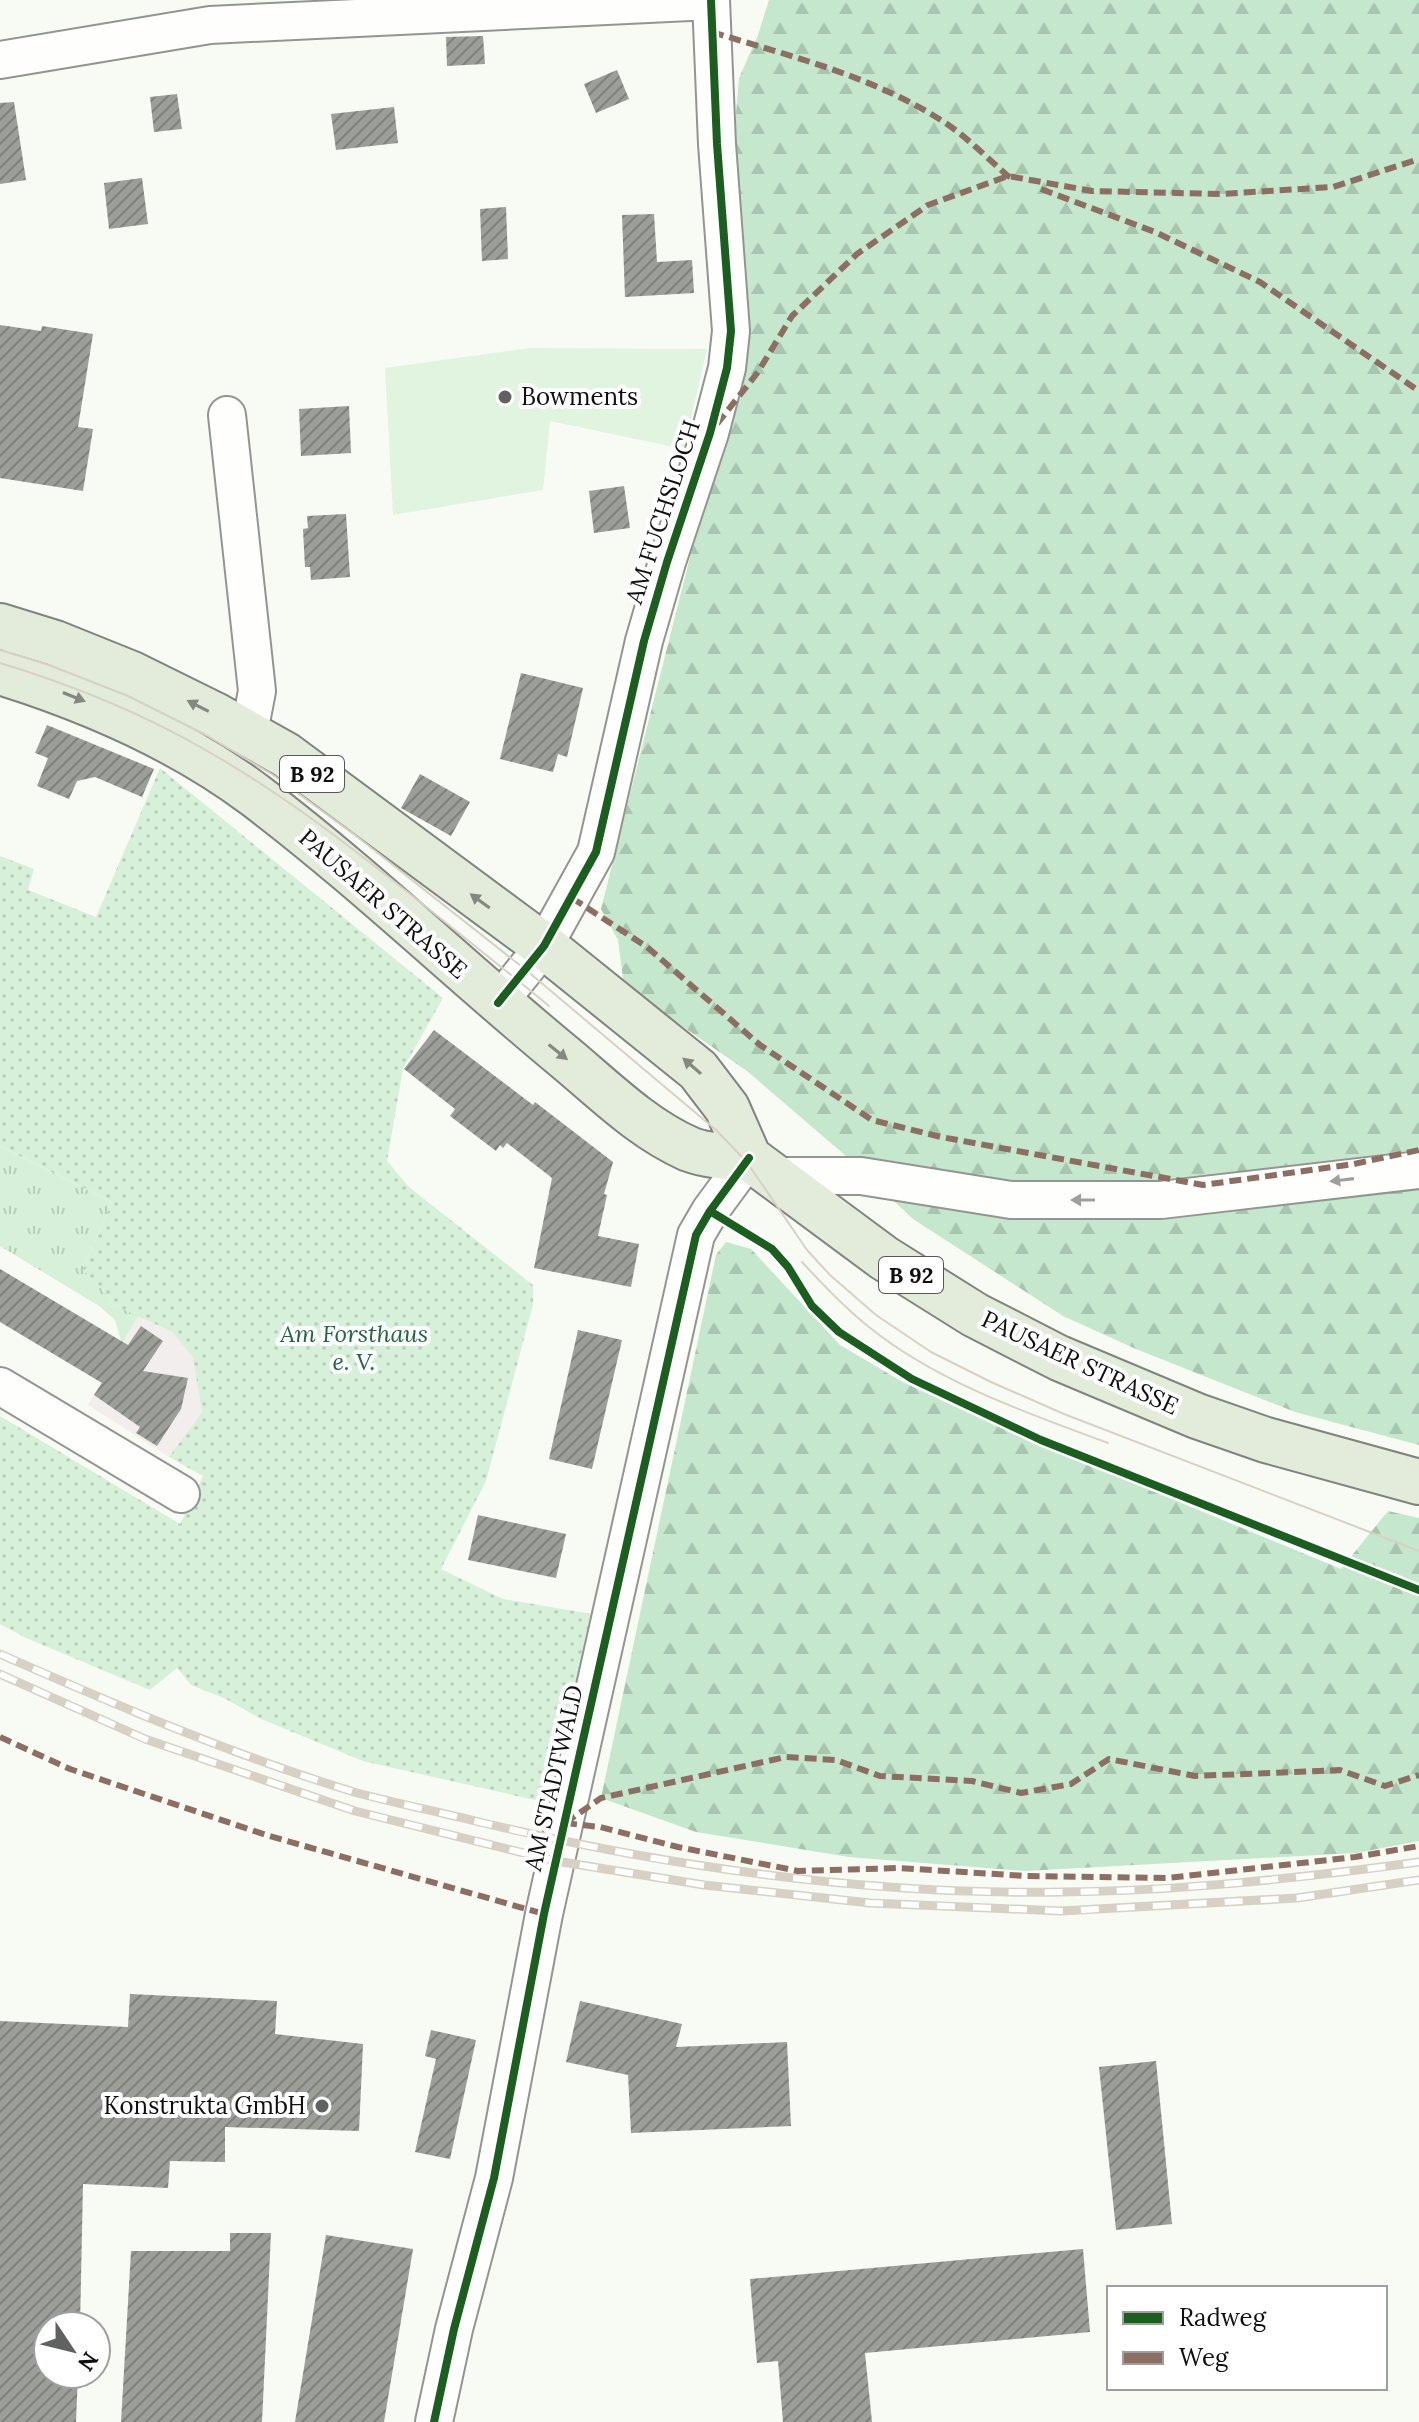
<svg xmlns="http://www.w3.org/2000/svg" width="1419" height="2422" viewBox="0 0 1419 2422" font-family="Lora,serif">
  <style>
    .industrial { fill: #f2eeed }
    .grass { fill: url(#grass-tufts) }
    .forest { fill: url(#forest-firs) }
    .park { fill: url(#park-dots) }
    .pitch { fill: #e0f4e0 }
    .building { fill: url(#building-hatch) }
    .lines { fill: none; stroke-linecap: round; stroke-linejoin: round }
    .minor-casing { stroke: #939592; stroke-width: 40 }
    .primary-casing { stroke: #81837f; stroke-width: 48 }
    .minor { stroke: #fefefd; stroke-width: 36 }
    .primary { stroke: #e3ebda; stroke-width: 44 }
    .tram { stroke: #d7d1c5; stroke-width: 2 }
    .rail-casing { stroke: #d7d1c5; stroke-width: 9 }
    .rail { stroke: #fff; stroke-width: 6; stroke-dasharray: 18; stroke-linecap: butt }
    .quiet { stroke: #8d6e63; stroke-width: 6; stroke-dasharray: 12 6; stroke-linecap: butt }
    .cycleway-casing { stroke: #fff; stroke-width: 13 }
    .cycleway { stroke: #1b5e20; stroke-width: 8 }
    .oneway { fill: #84887f }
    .oneway2 { fill: #9e9e9e }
    .poi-dot { fill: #60625f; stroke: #fff; stroke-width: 3 }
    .labels { text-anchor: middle; stroke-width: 8; stroke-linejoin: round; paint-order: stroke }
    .shield { fill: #fff; stroke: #575757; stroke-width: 2 }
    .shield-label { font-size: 22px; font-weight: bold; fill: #0f0f0f }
    .poi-label { font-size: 24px; fill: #0f0f0f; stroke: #fff; text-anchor: start }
    .street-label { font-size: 24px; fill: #0f0f0f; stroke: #fff }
    .park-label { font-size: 24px; font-style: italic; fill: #226444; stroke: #fff }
  </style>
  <defs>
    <pattern id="grass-tufts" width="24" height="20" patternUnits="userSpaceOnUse" patternTransform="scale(2)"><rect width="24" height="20" fill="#d7f0da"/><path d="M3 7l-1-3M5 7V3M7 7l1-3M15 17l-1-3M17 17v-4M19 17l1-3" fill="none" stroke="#b7cdba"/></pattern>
    <pattern id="forest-firs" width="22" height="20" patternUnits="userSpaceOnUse" patternTransform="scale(2)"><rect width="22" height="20" fill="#c5e7cd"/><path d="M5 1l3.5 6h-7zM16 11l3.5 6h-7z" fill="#a8c5af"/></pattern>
    <pattern id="park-dots" width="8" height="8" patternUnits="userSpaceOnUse" patternTransform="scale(2)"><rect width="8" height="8" fill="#d7f0da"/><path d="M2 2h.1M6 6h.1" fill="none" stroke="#b7cdba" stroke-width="1.8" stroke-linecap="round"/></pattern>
    <pattern id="building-hatch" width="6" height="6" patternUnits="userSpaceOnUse" patternTransform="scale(2)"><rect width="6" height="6" fill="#9c9f99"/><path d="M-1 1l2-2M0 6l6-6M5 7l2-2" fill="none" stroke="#7e807b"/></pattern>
  </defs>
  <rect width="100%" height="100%" fill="#f7fbf4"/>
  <path class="industrial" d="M 139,1315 L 174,1332 L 193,1358 L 202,1412 L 169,1457 L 88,1405 Z"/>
  <path class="grass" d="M 0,1146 L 112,1202 L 83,1269 L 120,1308 L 139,1315 L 122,1344 L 115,1320 L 99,1306 L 0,1246 Z"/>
  <path class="forest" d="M 769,0 L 1419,0 L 1419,1445 L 1295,1412 L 1136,1349 L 1063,1316 L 913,1219 L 846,1156 L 747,1071 L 624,986 L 618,940 L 601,909 L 727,411 L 732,161 L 739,78 L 758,35 Z
    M 726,1242 L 751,1249 L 840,1345 L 901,1381 L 1027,1439 L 1341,1569 L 1388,1511 L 1419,1518 L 1419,1841 L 1356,1853 L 1025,1871 L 849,1857 L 696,1832 L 601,1798 L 716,1255 Z"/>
  <path class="park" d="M 160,768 L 443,998 L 403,1069 L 387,1161 L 409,1187 L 533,1285 L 533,1305 L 486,1481 L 441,1569 L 503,1599 L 592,1614 L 548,1803 L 363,1761 L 261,1719 L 226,1699 L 191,1685 L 177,1668 L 150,1690 L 26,1638 L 0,1624 L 0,1416 L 180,1524 L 203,1476 L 169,1457 L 202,1412 L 193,1358 L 173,1332 L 120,1308 L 83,1269 L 112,1202 L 0,1146 L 0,856 L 34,869 L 28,890 L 96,917 Z"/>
  <path class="pitch" d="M 529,348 L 707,349 L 684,449 L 550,421 L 543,490 L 393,515 L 385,368 Z"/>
  <path class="building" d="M 483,36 L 485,64 L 447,66 L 446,37 Z
    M 617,70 L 629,99 L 596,113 L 584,84 Z
    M 177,94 L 182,129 L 154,132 L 150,97 Z
    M 14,102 L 26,180 L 0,184 L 0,103 Z
    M 394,107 L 398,143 L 336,150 L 331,114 Z
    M 142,178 L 148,224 L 109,229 L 104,183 Z
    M 506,207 L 508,259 L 482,261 L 480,209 Z
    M 654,214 L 657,262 L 692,260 L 694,293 L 625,297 L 622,215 Z
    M 0,325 L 41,331 L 42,326 L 93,334 L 78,427 L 93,429 L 83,491 L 0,478 Z
    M 349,406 L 351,453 L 301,456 L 299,409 Z
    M 624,486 L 630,528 L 594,533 L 589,491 Z
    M 346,514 L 350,577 L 311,580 L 310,567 L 305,567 L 304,549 L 303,529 L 308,528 L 307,516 Z
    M 521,673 L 583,688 L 567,757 L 558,754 L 553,772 L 500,759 Z
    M 47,725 L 154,769 L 142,797 L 95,777 L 77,781 L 69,799 L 37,786 L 48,758 L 35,753 Z
    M 420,774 L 470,802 L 451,836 L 401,808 Z
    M 434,1030 L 533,1105 L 535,1102 L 613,1162 L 604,1194 L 607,1195 L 598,1236 L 639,1244 L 631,1287 L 534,1268 L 552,1178 L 507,1143 L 503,1148 L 500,1145 L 496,1151 L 450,1116 L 455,1109 L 404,1069 Z
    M 0,1269 L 128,1345 L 141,1326 L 163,1341 L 143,1371 L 188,1378 L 181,1409 L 157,1446 L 136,1433 L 140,1427 L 94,1395 L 102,1383 L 0,1322 Z
    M 578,1330 L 622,1340 L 592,1469 L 549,1459 Z
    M 478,1515 L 566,1534 L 556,1578 L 468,1560 Z
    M 130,1994 L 277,2001 L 275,2034 L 363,2044 L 359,2131 L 225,2127 L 225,2162 L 170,2161 L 168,2188 L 83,2184 L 80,2326 L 48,2326 L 48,2374 L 78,2374 L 76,2422 L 0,2422 L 0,2021 L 128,2027 Z
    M 580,2001 L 682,2024 L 676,2047 L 787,2042 L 791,2126 L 631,2133 L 628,2075 L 566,2062 Z
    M 431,2030 L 476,2040 L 450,2159 L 415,2152 L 436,2059 L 425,2056 Z
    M 1156,2061 L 1172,2224 L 1116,2230 L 1099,2067 Z
    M 230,2233 L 271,2233 L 262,2422 L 121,2422 L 131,2251 L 230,2251 Z
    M 326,2235 L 413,2249 L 384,2422 L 295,2422 Z
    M 1083,2249 L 1090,2332 L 865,2353 L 872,2422 L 783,2422 L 778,2361 L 757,2363 L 750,2279 Z"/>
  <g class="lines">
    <g class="minor-casing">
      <path id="minor" d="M 0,60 L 210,25 L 711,1
        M 227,415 L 257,691 L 252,717 L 244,731
        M 498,1003 L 544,946 L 596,852 L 644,641 L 667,562 L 710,433 L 727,368 L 731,331 L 717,144 L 711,0
        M 773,1176 L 861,1176 L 1011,1200 L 1161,1200 L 1419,1170
        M 0,1386 L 181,1494
        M 434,2422 L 454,2329 L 494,2178 L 544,1914 L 696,1235 L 710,1211 L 749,1158"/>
    </g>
    <g class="primary-casing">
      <path id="primary" d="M 0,626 L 55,643 L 132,674 L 215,715 L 286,755 L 544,946 L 698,1070 L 727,1108 L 749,1158 L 884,1258 L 975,1315 L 1059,1358 L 1197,1416 L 1266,1440 L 1419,1482
        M 0,672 C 90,700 180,739 256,796 C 363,877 459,970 562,1055 C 602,1088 641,1128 689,1149 C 707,1156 729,1157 749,1158"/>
    </g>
    <use href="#minor" class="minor"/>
    <use href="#primary" class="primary"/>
    <path class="tram" d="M 0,650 L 49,665 L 128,696 L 206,735 L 273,775 L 355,835 L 526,970 L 716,1130 L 746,1161 L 807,1250 L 830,1275 L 876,1315 L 931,1352 L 991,1382 L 1064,1414 L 1419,1551
      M 0,663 C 69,684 139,712 202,748 C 282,793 354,849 425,906 C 466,939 508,972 549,1006
      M 802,1262 C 823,1285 845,1308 869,1327 C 937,1382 1027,1413 1108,1443"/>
    <g class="rail-casing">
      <path id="rail" d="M 0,1654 C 116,1705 233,1755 354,1792 C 394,1803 435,1811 475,1821 C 667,1867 865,1895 1062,1892 C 1181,1891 1301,1878 1419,1862
        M 0,1674 L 145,1739 L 355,1811 L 556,1861 L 704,1885 L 870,1903 L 1061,1911 L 1297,1898 L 1419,1880"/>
    </g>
    <use href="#rail" class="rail"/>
    <path class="quiet" d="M 712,32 C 793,57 876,77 947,124 C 969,139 988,159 1008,176 L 1014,179
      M 1041,189 L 1155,232 L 1260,282 L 1419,391
      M 717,424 L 758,372 L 792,316 L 857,254 L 928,205 L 1008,176 L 1092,191 L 1221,194 L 1333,187 L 1419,159
      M 572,898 L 647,947 L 760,1045 L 872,1120 L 941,1137 L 1203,1185 L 1354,1164 L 1419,1150
      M 0,1737 L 70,1769 L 266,1835 L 544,1914
      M 565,1823 L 601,1798 L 786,1757 L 836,1760 L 880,1776 L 972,1781 L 1021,1793 L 1071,1784 L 1109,1759 L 1195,1776 L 1340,1770 L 1385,1786 L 1419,1775
      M 565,1823 L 600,1827 L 678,1847 L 798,1871 L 899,1868 L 1026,1876 L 1168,1878 L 1355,1857 L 1419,1846"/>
    <g class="cycleway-casing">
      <path id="cycleway" d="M 498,1003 L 544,946 L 596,852 L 644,641 L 667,562 L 710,433 L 727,368 L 731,331 L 717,144 L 711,0
        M 710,1211 L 772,1249 L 788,1267 L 812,1306 L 839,1332 L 912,1379 L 1041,1440 L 1419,1590
        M 434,2422 L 454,2329 L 494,2178 L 544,1914 L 696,1235 L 710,1211 L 749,1158"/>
    </g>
    <use href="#cycleway" class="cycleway"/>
  </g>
  <defs><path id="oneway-solid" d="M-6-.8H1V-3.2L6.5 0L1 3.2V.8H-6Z" transform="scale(2)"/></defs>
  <g class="oneway">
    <use href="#oneway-solid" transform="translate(74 697) rotate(22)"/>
    <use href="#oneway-solid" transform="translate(198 706) rotate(-153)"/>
    <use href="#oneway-solid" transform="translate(480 901) rotate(-144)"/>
    <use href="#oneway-solid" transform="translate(558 1052) rotate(39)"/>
    <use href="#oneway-solid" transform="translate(692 1066) rotate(-139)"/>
  </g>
  <g class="oneway2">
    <use href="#oneway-solid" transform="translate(1342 1180) rotate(173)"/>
    <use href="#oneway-solid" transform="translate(1083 1200) rotate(180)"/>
  </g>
  <g class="poi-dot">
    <circle cx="505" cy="397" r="8"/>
    <circle cx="322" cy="2106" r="8"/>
  </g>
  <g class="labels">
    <g class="shield">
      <rect x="280" y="756" width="64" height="36" rx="6"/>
      <rect x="879" y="1257" width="64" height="36" rx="6"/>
    </g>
    <g class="shield-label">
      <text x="312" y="782">B 92</text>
      <text x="911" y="1283">B 92</text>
    </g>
    <g class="poi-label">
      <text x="521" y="405">Bowments</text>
      <text x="306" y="2114" text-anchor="end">Konstrukta GmbH</text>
    </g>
    <g class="street-label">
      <text transform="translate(663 512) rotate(-72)" y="8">AM FUCHSLOCH</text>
      <text transform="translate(383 904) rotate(41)" y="8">PAUSAER STRASSE</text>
      <text transform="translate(1080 1363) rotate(25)" y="8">PAUSAER STRASSE</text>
      <text transform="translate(554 1778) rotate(-77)" y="8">AM STADTWALD</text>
    </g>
    <g class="park-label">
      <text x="354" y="1342">Am Forsthaus<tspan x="354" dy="28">e. V.</tspan></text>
    </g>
  </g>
  <rect x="1107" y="2286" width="280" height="104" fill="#ffffff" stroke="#9f9f9f" stroke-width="2"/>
  <rect x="1123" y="2312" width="40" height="12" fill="#1b5e20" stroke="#9f9f9f" stroke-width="2"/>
  <text x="1179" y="2326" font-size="24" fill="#0f0f0f">Radweg</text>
  <rect x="1123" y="2352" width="40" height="12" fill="#8d6e63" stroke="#9f9f9f" stroke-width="2"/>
  <text x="1179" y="2366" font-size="24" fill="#0f0f0f">Weg</text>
  <g transform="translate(72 2350) rotate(125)"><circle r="38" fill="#ffffff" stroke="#9f9f9f" stroke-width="2"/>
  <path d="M0-6L14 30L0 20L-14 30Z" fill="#60625f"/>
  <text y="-12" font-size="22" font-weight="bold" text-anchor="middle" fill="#0f0f0f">N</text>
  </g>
</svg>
